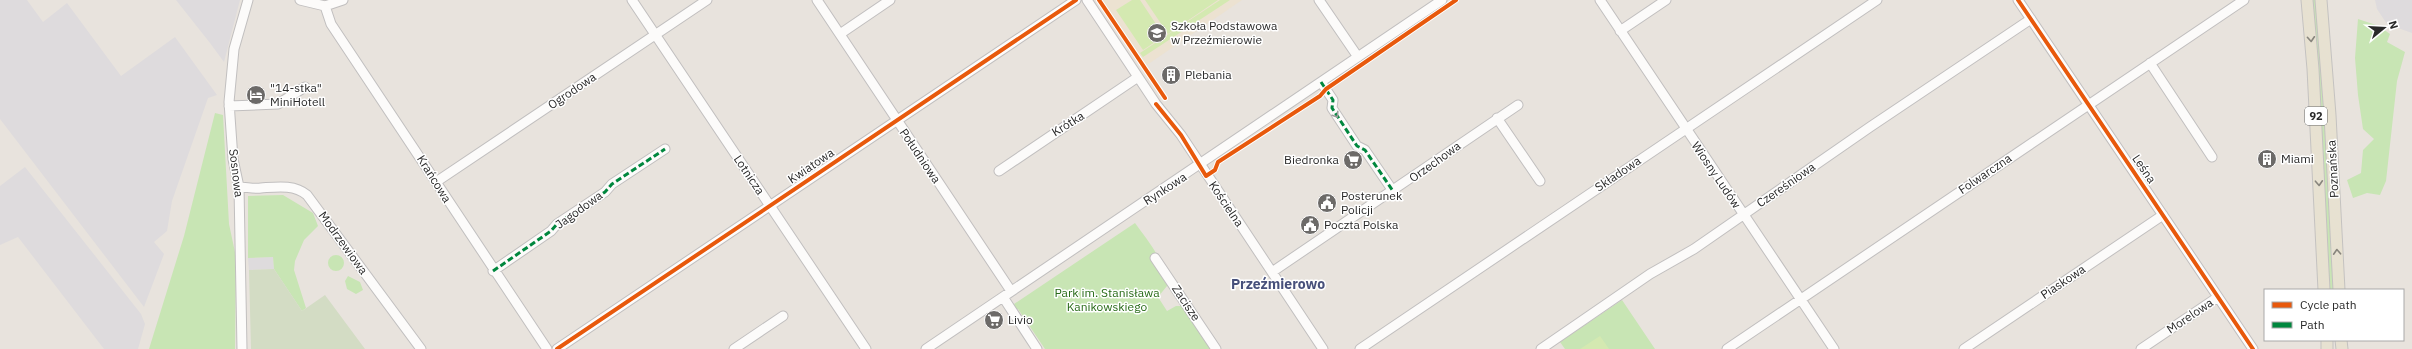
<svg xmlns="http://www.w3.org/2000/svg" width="2412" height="349" viewBox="0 0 2412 349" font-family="'IBM Plex Sans',sans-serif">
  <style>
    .industrial { fill: #dedbdd }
    .education { fill: #ece2d1 }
    .green { fill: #c8e5b4 }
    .cemetery { fill: #d3dcc4 }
    .pitch { fill: #d4e9b1 }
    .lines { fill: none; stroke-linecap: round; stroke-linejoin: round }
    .minor-casing { stroke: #c1bfbf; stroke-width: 11 }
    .major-casing { stroke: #c4c2c0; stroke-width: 13 }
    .minor { stroke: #fcfbfa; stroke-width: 9 }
    .major { stroke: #e7e1d1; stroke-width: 11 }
    .quiet { stroke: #00873e; stroke-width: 3; stroke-dasharray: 6 3; stroke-linecap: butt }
    .cycleway-casing { stroke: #fff; stroke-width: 6 }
    .cycleway { stroke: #e8590c; stroke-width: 4 }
    .oneway { stroke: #88857d }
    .oneway2 { stroke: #9d9c9c }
    .labels { text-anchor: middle; stroke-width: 3; stroke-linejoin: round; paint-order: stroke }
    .shield { fill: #fff; stroke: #696969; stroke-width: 1 }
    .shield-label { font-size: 11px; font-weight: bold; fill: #292929 }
    .poi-label { font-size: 12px; fill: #292929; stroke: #fff; text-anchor: start }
    .street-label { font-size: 12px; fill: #292929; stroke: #fff }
    .park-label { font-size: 12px; fill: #266916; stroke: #fff }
    .quarter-label { font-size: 14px; font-weight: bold; fill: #47507b; stroke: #fff }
  </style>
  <rect width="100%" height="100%" fill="#e8e3dd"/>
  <path class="industrial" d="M 0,0 L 27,0 L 43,22 L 67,3 L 121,76 L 175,37 L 217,95 L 208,98 L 172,201 L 167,231 L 154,242 L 164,254 L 144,307 L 0,119 Z
    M 176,0 L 240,0 L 224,62 L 210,43 Z
    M 2375,0 L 2412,0 L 2412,33 L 2387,24 L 2377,9 Z
    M 25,167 L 141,314 L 145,324 L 138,349 L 104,349 L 18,237 L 0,245 L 0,186 Z
    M 273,257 L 274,269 L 249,270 L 248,258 Z"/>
  <path class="education" d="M 1099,0 L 1242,0 L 1144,67 Z"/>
  <path class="green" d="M 2311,0 L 2317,0 L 2320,20 L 2335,290 L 2328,290 Z
    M 2358,19 L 2379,26 L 2390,34 L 2387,42 L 2405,52 L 2397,81 L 2386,181 L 2380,195 L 2367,193 L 2353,198 L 2347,180 L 2361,173 L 2363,150 L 2374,139 L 2363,129 L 2358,95 L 2355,58 Z
    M 215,113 L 223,115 L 229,224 L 236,257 L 235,349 L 149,349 L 184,236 Z
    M 283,195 L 313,213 L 318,226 L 304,240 L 295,261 L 294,270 L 306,308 L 302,311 L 274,269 L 273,257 L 248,258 L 248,196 Z
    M 1135,223 C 1148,241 1167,263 1167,286 L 1158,297 L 1167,311 L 1176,306 L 1183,306 L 1212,349 L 1045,349 L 1018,309 L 1015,309 L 1014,304 Z
    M328 263a8 8 0 1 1 16 0a8 8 0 1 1-16 0Z
    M 348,276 L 360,282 L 363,290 L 356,294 L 347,289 L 345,281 Z
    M 1622,300 L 1655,349 L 1565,349 L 1560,342 Z"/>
  <path class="cemetery" d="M 274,269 L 302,311 L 325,295 L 365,349 L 251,349 L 249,270 Z"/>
  <path class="pitch" d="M 1132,0 L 1140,0 L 1164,36 L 1143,50 L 1116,10 Z
    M 1145,0 L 1218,0 L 1168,34 Z
    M 1220,0 L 1230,0 L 1143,57 L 1140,53 Z
    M 1600,336 L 1609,349 L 1580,349 Z"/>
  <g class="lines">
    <g class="minor-casing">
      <path id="minor" d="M 300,0 L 325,6 L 343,0
        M 632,0 L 866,349
        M 817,0 L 1011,291
        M 1087,0 L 1156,104 L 1181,135 L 1323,349
        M 1319,0 L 1358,57
        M 1600,0 L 1834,349
        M 2018,0 L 2253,349
        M 325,6 L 331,24 L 547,349
        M 1620,31 L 1666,0
        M 840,34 L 890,0
        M 2150,63 L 2212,157
        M 1321,82 L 1333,100 L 1332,108 L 1357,146 L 1365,150 L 1393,191
        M 229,106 L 278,104 L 305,87
        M 1497,118 L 1540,181
        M 999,171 L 1138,77
        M 436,182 L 707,0
        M 239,187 C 246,187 254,189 261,188 C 276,187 294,184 307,195 L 421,349
        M 1155,258 L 1216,349
        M 493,271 L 551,231 L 557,224 L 605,192 L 612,184 L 665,149
        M 1272,272 L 1518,105
        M 1003,297 L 1037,349
        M 242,349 L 239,187 L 233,159 L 229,102 L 234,49 L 248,0
        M 557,349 L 1076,0
        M 734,349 L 783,316
        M 926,349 L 1442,0
        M 1360,349 L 1877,0
        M 1541,349 L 1650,274 L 1694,249 L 1870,127 L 2031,19
        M 1727,349 L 2244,0
        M 1964,349 L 2163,215
        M 2141,349 L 2218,297"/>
    </g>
    <g class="major-casing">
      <path id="major" d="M 2307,0 L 2313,69 L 2324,290
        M 2321,0 L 2330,115 L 2339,290
        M 2327,340 L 2327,349
        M 2341,340 L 2342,349"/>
    </g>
    <use href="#minor" class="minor"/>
    <use href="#major" class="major"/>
    <path class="quiet" d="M 1321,82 L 1333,100 L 1332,108 L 1357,146 L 1365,150 L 1393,191
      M 493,271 L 551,231 L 557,224 L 605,192 L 612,184 L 665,149"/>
    <g class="cycleway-casing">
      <path id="cycleway" d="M 1099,0 L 1165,98
        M 2018,0 L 2253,349
        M 1156,104 L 1181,135 L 1206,176 L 1215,170 L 1218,162 L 1320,96 L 1326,89 L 1456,0
        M 557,349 L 1076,0"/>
    </g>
    <use href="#cycleway" class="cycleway"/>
  </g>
  <defs><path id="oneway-chevron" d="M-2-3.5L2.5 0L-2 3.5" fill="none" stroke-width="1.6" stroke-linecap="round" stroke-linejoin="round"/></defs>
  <g class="oneway">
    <use href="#oneway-chevron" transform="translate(2311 39) rotate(86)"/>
    <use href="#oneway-chevron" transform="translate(2319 183) rotate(87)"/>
    <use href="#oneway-chevron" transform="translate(2337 252) rotate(-93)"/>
  </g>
  <use class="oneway2" href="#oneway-chevron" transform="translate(1336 115) rotate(56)"/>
  <defs>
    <g id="school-disc" transform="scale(1)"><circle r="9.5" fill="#6c6a68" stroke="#fff"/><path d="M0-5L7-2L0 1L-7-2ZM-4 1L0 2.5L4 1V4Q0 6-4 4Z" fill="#fff"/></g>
    <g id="building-disc" transform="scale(1)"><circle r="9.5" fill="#6c6a68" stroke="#fff"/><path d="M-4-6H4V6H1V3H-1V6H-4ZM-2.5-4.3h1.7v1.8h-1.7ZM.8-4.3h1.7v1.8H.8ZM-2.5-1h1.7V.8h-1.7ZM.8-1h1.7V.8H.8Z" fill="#fff"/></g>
    <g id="hotel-disc" transform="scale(1)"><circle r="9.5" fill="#6c6a68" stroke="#fff"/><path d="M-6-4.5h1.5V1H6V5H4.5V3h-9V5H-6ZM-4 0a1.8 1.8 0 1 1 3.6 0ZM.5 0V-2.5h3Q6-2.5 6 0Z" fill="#fff"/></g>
    <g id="supermarket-disc" transform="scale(1)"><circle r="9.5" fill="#6c6a68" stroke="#fff"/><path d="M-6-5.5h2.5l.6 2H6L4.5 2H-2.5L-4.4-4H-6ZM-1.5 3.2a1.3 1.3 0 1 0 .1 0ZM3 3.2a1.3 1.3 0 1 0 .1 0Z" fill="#fff"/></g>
    <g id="civic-disc" transform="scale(1)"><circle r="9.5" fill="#6c6a68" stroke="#fff"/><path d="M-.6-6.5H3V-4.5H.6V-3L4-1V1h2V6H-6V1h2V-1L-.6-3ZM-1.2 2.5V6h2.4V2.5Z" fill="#fff"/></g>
  </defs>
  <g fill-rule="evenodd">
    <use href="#school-disc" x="1157" y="33"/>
    <use href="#building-disc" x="1171" y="75"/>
    <use href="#hotel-disc" x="256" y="95"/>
    <use href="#building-disc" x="2267" y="159"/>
    <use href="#supermarket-disc" x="1353" y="160"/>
    <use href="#civic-disc" x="1327" y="203"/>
    <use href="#civic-disc" x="1310" y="225"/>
    <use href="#supermarket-disc" x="994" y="320"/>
  </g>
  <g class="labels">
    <rect class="shield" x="2305" y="107" width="22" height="18" rx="3"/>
    <g class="shield-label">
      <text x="2316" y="120">92</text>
    </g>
    <g class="poi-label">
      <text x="1171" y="30">Szkoła Podstawowa<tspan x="1171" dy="14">w Przeźmierowie</tspan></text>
      <text x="1185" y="79">Plebania</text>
      <text x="270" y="92">"14-stka"<tspan x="270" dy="14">MiniHotell</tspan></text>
      <text x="2281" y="163">Miami</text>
      <text x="1339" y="164" text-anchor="end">Biedronka</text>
      <text x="1341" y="200">Posterunek<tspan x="1341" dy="14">Policji</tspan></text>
      <text x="1324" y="229">Poczta Polska</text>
      <text x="1008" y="324">Livio</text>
    </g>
    <g class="street-label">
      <text transform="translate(572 91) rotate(-34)" y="4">Ogrodowa</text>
      <text transform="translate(1068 124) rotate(-32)" y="4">Krótka</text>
      <text transform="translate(920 156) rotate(56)" y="4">Południowa</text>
      <text transform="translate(1435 162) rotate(-36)" y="4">Orzechowa</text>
      <text transform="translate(811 166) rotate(-34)" y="4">Kwiatowa</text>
      <text transform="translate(2144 169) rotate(56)" y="4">Leśna</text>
      <text transform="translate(2333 169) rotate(-93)" y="4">Poznańska</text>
      <text transform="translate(236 173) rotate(83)" y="4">Sosnowa</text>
      <text transform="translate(1618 174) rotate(-34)" y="4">Składowa</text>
      <text transform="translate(1985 174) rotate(-34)" y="4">Folwarczna</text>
      <text transform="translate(749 175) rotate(56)" y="4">Lotnicza</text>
      <text transform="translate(1716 175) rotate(56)" y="4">Wiosny Ludów</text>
      <text transform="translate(434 179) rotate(58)" y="4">Krańcowa</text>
      <text transform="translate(1786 185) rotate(-35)" y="4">Czereśniowa</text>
      <text transform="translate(1165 189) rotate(-33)" y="4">Rynkowa</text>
      <text transform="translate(1226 204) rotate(56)" y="4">Kościelna</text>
      <text transform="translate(579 210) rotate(-36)" y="4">Jagodowa</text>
      <text transform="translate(343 243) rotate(54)" y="4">Modrzewiowa</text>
      <text transform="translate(2063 282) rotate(-34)" y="4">Piaskowa</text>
      <text transform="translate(1186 303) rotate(56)" y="4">Zacisze</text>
      <text transform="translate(2190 316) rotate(-34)" y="4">Morelowa</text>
    </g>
    <g class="park-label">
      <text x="1107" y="297">Park im. Stanisława<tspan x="1107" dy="14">Kanikowskiego</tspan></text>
    </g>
    <g class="quarter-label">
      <text x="1278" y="289">Przeźmierowo</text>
    </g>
  </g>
  <rect x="2264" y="289" width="140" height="52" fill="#ffffff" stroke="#a9a9a9"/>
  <rect x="2272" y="302" width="20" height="6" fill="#e8590c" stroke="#a9a9a9"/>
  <text x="2300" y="309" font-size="12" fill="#292929">Cycle path</text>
  <rect x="2272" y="322" width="20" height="6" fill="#00873e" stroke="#a9a9a9"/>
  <text x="2300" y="329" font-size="12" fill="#292929">Path</text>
  <g transform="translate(2384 28) rotate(72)" stroke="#ffffff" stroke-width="3" paint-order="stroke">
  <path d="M0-3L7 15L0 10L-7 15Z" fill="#292929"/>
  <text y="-6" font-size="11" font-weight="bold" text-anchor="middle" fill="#292929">N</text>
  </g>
</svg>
